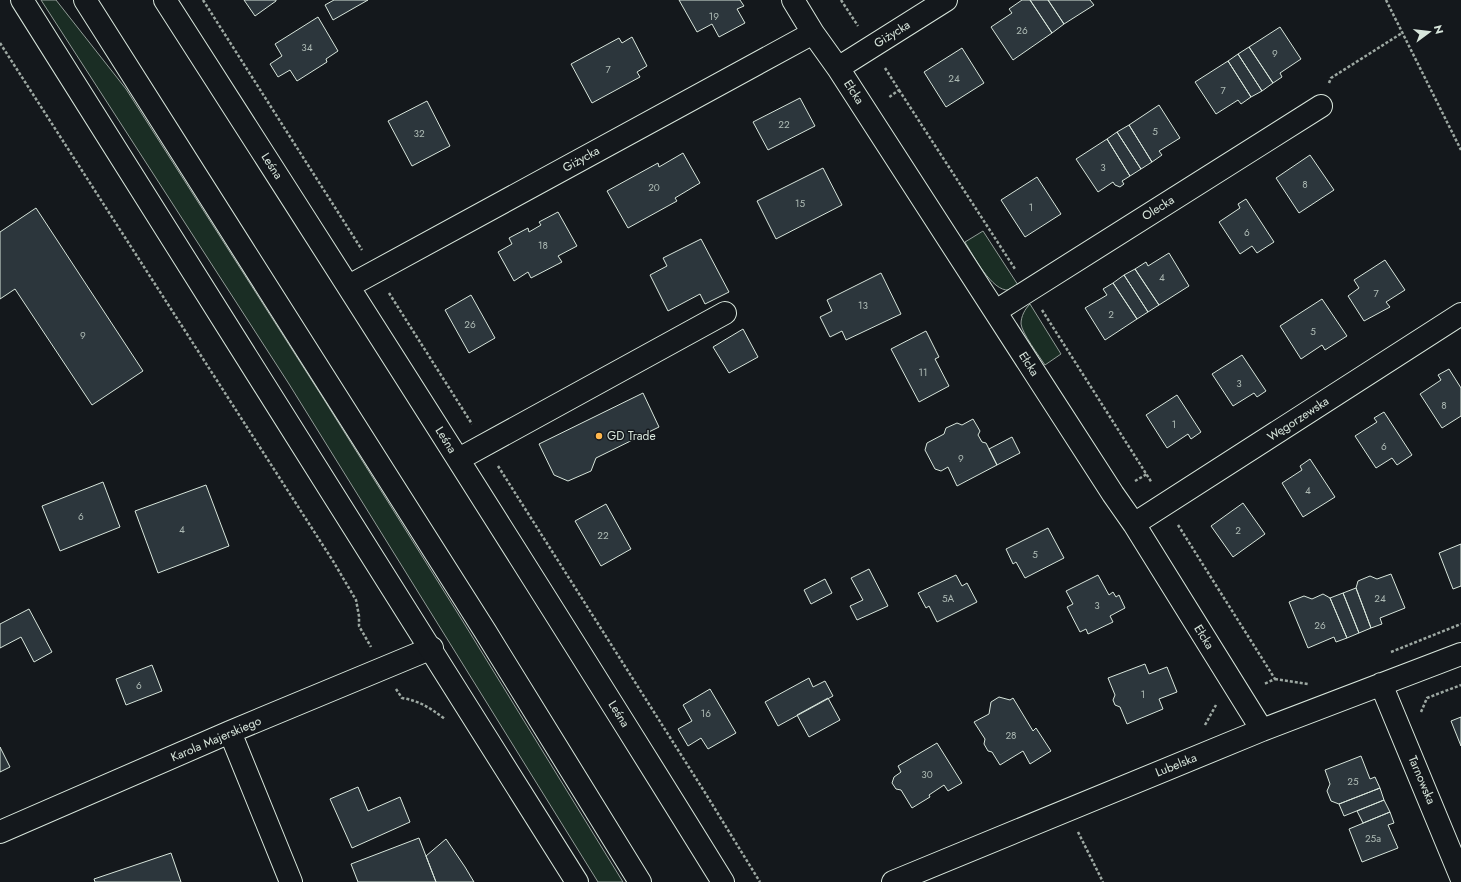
<svg xmlns="http://www.w3.org/2000/svg" width="1461" height="882" viewBox="0 0 1461 882" font-family="Jost,sans-serif">
  <style>
    .green { fill: #1a2d24; stroke: #939e99 }
    .building { fill: #2c363c; stroke: #d8e6dc }
    .lines { fill: none; stroke-linecap: round; stroke-linejoin: round }
    .minor-casing { stroke: #d8e6dc; stroke-width: 24 }
    .major-casing { stroke: #d8e6dc; stroke-width: 24 }
    .path { stroke: #9da8a2; stroke-width: 2.5; stroke-dasharray: 3 2; stroke-linecap: butt }
    .minor { stroke: #14181c; stroke-width: 22 }
    .major { stroke: #14181c; stroke-width: 22 }
    .poi-dot { fill: #ffb74d; stroke: #14181c; stroke-width: 1.5 }
    .labels { text-anchor: middle; stroke-width: 3; stroke-linejoin: round; paint-order: stroke }
    .number-label { font-size: 10px; fill: #adbab4 }
    .street-label { font-size: 12px; fill: #d8e6dc; stroke: #14181c }
    .poi-label { font-size: 12px; fill: #d8e6dc; stroke: #14181c; text-anchor: start }
  </style>
  <rect width="100%" height="100%" fill="#14181c"/>
  <path class="green" d="M 41,0 L 56,0 L 126,89 L 323,398 L 462,620 L 623,882 L 598,882 L 289,384 Z
    M 983,231 L 1018,285 C 1016,287 1012,289 1009,290 C 992,292 973,255 965,242 Z
    M 1030,304 L 1061,354 L 1045,365 C 1039,356 1022,333 1021,324 C 1021,316 1025,309 1030,304 Z"/>
  <path class="building" d="M 244,0 L 276,0 L 276,1 L 255,16 Z
    M 334,0 L 368,0 L 333,20 L 325,5 Z
    M 679,0 L 740,0 L 744,6 L 737,9 L 745,23 L 719,37 L 712,24 L 697,32 Z
    M 1022,0 L 1030,0 L 1052,33 L 1013,60 L 991,27 L 1012,13 L 1009,9 Z
    M 1030,0 L 1048,0 L 1064,24 L 1052,33 Z
    M 1048,0 L 1090,0 L 1094,5 L 1064,24 Z
    M 318,17 L 338,51 L 326,59 L 327,62 L 297,81 L 290,70 L 278,77 L 270,64 L 282,56 L 275,44 Z
    M 1280,27 L 1301,59 L 1280,73 L 1282,77 L 1273,83 L 1249,47 Z
    M 632,37 L 647,66 L 637,72 L 640,77 L 592,103 L 571,64 L 619,38 L 622,43 Z
    M 1249,47 L 1273,83 L 1262,91 L 1238,54 Z
    M 962,48 L 984,83 L 946,107 L 924,72 Z
    M 1238,54 L 1262,91 L 1251,97 L 1228,61 Z
    M 1228,61 L 1251,97 L 1241,104 L 1238,100 L 1216,114 L 1195,82 Z
    M 800,98 L 815,126 L 768,150 L 753,122 Z
    M 427,101 L 450,146 L 412,166 L 388,121 Z
    M 1159,105 L 1180,138 L 1159,151 L 1162,155 L 1152,162 L 1129,125 Z
    M 1129,125 L 1152,162 L 1141,169 L 1117,132 Z
    M 1117,132 L 1141,169 L 1130,176 L 1107,139 Z
    M 1107,139 L 1130,176 L 1122,181 L 1124,184 L 1120,187 L 1115,185 L 1113,182 L 1098,192 L 1076,159 Z
    M 683,153 L 700,183 L 675,198 L 677,201 L 628,228 L 607,191 L 658,163 L 659,167 Z
    M 1310,155 L 1334,190 L 1299,213 L 1276,178 Z
    M 823,168 L 842,205 L 776,239 L 757,201 Z
    M 1037,177 L 1061,214 L 1025,237 L 1001,200 Z
    M 1246,199 L 1274,242 L 1257,253 L 1252,246 L 1240,254 L 1219,222 L 1240,208 L 1238,204 Z
    M 36,208 L 143,371 L 92,405 L 15,289 L 0,299 L 0,232 Z
    M 558,212 L 577,246 L 558,256 L 562,262 L 531,278 L 528,272 L 514,281 L 498,252 L 512,244 L 509,238 L 528,228 L 529,232 L 541,225 L 539,222 Z
    M 701,239 L 729,292 L 705,304 L 700,294 L 668,311 L 650,275 L 667,266 L 663,258 Z
    M 1169,253 L 1189,286 L 1159,305 L 1135,269 L 1146,262 L 1148,266 Z
    M 1385,260 L 1405,290 L 1386,302 L 1390,307 L 1364,321 L 1348,296 L 1359,288 L 1354,280 Z
    M 1135,269 L 1159,305 L 1148,312 L 1124,275 Z
    M 881,273 L 901,314 L 846,340 L 842,331 L 830,337 L 820,317 L 832,311 L 827,300 Z
    M 1124,275 L 1148,312 L 1137,319 L 1113,283 Z
    M 1113,283 L 1137,319 L 1105,340 L 1085,308 L 1107,295 L 1103,289 Z
    M 471,295 L 495,338 L 469,353 L 445,310 Z
    M 1322,299 L 1347,336 L 1325,350 L 1322,345 L 1301,359 L 1280,326 Z
    M 743,329 L 758,357 L 729,373 L 713,347 Z
    M 926,331 L 939,357 L 935,359 L 949,386 L 919,402 L 891,349 Z
    M 1242,355 L 1266,391 L 1257,397 L 1254,393 L 1233,406 L 1212,374 Z
    M 1449,369 L 1461,388 L 1461,416 L 1442,428 L 1420,394 L 1441,380 L 1438,375 Z
    M 643,393 L 659,427 L 596,458 L 591,471 L 568,481 L 554,475 L 539,444 Z
    M 1177,395 L 1201,432 L 1191,439 L 1188,434 L 1167,448 L 1146,415 Z
    M 1384,412 L 1412,455 L 1397,465 L 1392,458 L 1376,468 L 1355,436 L 1377,422 L 1374,418 Z
    M 973,419 L 980,431 L 978,435 L 982,442 L 986,443 L 997,465 L 957,486 L 948,467 L 941,471 L 935,469 L 925,450 L 927,443 L 944,434 L 946,428 L 957,423 L 962,425 Z
    M 1012,437 L 1020,453 L 997,465 L 989,449 Z
    M 1310,459 L 1335,497 L 1303,517 L 1282,483 L 1302,470 L 1300,466 Z
    M 103,482 L 120,527 L 60,551 L 42,506 Z
    M 206,485 L 229,546 L 158,573 L 135,511 Z
    M 1243,503 L 1265,534 L 1233,557 L 1211,526 Z
    M 606,504 L 631,549 L 601,566 L 575,521 Z
    M 1048,528 L 1064,558 L 1025,578 L 1016,562 L 1013,564 L 1006,549 Z
    M 1461,544 L 1461,586 L 1453,589 L 1439,553 Z
    M 869,569 L 888,606 L 857,620 L 850,606 L 863,600 L 851,578 Z
    M 1391,574 L 1405,608 L 1380,618 L 1382,624 L 1371,628 L 1356,588 L 1358,581 L 1370,576 L 1377,579 Z
    M 956,575 L 962,586 L 967,583 L 977,602 L 937,622 L 929,606 L 926,608 L 918,593 Z
    M 1098,575 L 1109,595 L 1113,592 L 1116,597 L 1119,595 L 1125,608 L 1110,616 L 1113,622 L 1088,634 L 1086,629 L 1080,632 L 1067,607 L 1073,604 L 1066,591 Z
    M 825,579 L 832,593 L 811,604 L 804,590 Z
    M 1356,588 L 1371,628 L 1359,633 L 1343,593 Z
    M 1343,593 L 1359,633 L 1347,638 L 1330,598 Z
    M 1323,594 L 1330,598 L 1347,638 L 1336,642 L 1334,637 L 1308,648 L 1289,602 L 1304,596 L 1312,599 Z
    M 29,609 L 52,652 L 34,662 L 21,637 L 0,648 L 0,624 Z
    M 1145,664 L 1149,674 L 1167,667 L 1177,692 L 1159,699 L 1163,709 L 1127,724 L 1120,707 L 1115,705 L 1113,700 L 1115,695 L 1108,678 Z
    M 152,665 L 162,691 L 126,705 L 116,679 Z
    M 809,678 L 813,687 L 825,681 L 833,696 L 778,726 L 765,702 Z
    M 710,689 L 736,733 L 708,749 L 701,738 L 688,746 L 678,729 L 692,721 L 683,705 Z
    M 999,697 L 1010,700 L 1013,698 L 1033,731 L 1036,728 L 1051,751 L 1030,764 L 1023,751 L 1000,765 L 992,752 L 988,751 L 984,744 L 985,739 L 974,722 L 989,714 L 991,702 Z
    M 828,698 L 840,720 L 809,737 L 797,715 Z
    M 1461,717 L 1461,746 L 1451,721 Z
    M 937,743 L 962,783 L 948,791 L 944,785 L 929,795 L 930,797 L 912,808 L 901,790 L 896,789 L 892,783 L 894,777 L 901,772 L 898,766 Z
    M 0,747 L 10,767 L 0,772 Z
    M 1361,756 L 1370,779 L 1375,777 L 1380,788 L 1339,804 L 1331,801 L 1327,791 L 1330,784 L 1325,770 Z
    M 358,787 L 368,811 L 400,797 L 410,822 L 352,848 L 330,799 Z
    M 1380,788 L 1384,800 L 1344,816 L 1339,804 Z
    M 1384,800 L 1390,812 L 1363,823 L 1357,811 Z
    M 1390,812 L 1394,823 L 1388,825 L 1398,848 L 1362,862 L 1349,829 Z
    M 419,838 L 436,882 L 358,882 L 351,864 Z
    M 446,839 L 465,867 L 474,882 L 436,882 L 426,856 Z
    M 171,853 L 181,882 L 95,882 L 94,879 Z"/>
  <g class="lines">
    <g class="minor-casing">
      <path id="minor" d="M 165,0 C 353,293 540,586 723,882
        M 793,0 L 813,33 L 838,68 L 1113,494 L 1134,524 L 1262,730
        M 838,68 L 946,0
        M 349,286 L 813,33
        M 996,311 L 1321,106
        M 459,459 L 725,313
        M 1134,524 L 1461,314
        M 1381,684 L 1461,877
        M 230,732 L 291,882
        M 0,832 L 230,732 L 432,648
        M 893,882 L 1262,730 L 1461,654"/>
    </g>
    <g class="major-casing">
      <path id="major" d="M 22,0 C 209,293 394,587 577,882
        M 85,0 L 485,631 L 640,882"/>
    </g>
    <path class="path" d="M 203,0 L 362,250
      M 841,0 L 858,26
      M 1386,0 L 1461,150
      M 0,43 L 333,561 L 356,600 L 359,616 L 359,626 L 371,647
      M 885,68 L 899,90 L 888,98
      M 1329,83 L 1331,78 L 1402,33
      M 899,90 L 1015,269
      M 389,293 L 472,424
      M 1042,310 L 1152,483
      M 498,466 L 704,791 L 760,882
      M 1135,481 L 1147,474
      M 1178,525 L 1275,679 L 1264,684
      M 1391,652 L 1461,624
      M 1275,679 L 1308,684
      M 396,689 L 402,698 C 420,701 430,708 445,719
      M 1421,712 L 1427,698 L 1461,685
      M 1205,725 L 1216,705
      M 1078,832 L 1103,882"/>
    <use href="#minor" class="minor"/>
    <use href="#major" class="major"/>
  </g>
  <circle class="poi-dot" cx="599" cy="436" r="4"/>
  <g class="labels">
    <g class="number-label">
      <text x="714" y="20">19</text>
      <text x="1022" y="34">26</text>
      <text x="307" y="51">34</text>
      <text x="1275" y="57">9</text>
      <text x="608" y="73">7</text>
      <text x="954" y="82">24</text>
      <text x="1223" y="94">7</text>
      <text x="784" y="128">22</text>
      <text x="1155" y="135">5</text>
      <text x="419" y="137">32</text>
      <text x="1103" y="171">3</text>
      <text x="1305" y="188">8</text>
      <text x="654" y="191">20</text>
      <text x="800" y="207">15</text>
      <text x="1031" y="211">1</text>
      <text x="1247" y="236">6</text>
      <text x="543" y="249">18</text>
      <text x="1162" y="281">4</text>
      <text x="1376" y="297">7</text>
      <text x="863" y="309">13</text>
      <text x="1111" y="318">2</text>
      <text x="470" y="328">26</text>
      <text x="1313" y="335">5</text>
      <text x="83" y="339">9</text>
      <text x="923" y="376">11</text>
      <text x="1239" y="387">3</text>
      <text x="1444" y="409">8</text>
      <text x="1174" y="428">1</text>
      <text x="1384" y="450">6</text>
      <text x="961" y="462">9</text>
      <text x="1308" y="494">4</text>
      <text x="81" y="520">6</text>
      <text x="182" y="533">4</text>
      <text x="1238" y="534">2</text>
      <text x="603" y="539">22</text>
      <text x="1035" y="558">5</text>
      <text x="948" y="602">5A</text>
      <text x="1380" y="602">24</text>
      <text x="1097" y="609">3</text>
      <text x="1320" y="629">26</text>
      <text x="139" y="689">6</text>
      <text x="1143" y="698">1</text>
      <text x="706" y="717">16</text>
      <text x="1011" y="739">28</text>
      <text x="927" y="778">30</text>
      <text x="1353" y="785">25</text>
      <text x="1373" y="842">25a</text>
    </g>
    <g class="street-label">
      <text transform="translate(892 34) rotate(-32)" y="4">Giżycka</text>
      <text transform="translate(854 92) rotate(57)" y="4">Ełcka</text>
      <text transform="translate(581 159) rotate(-29)" y="4">Giżycka</text>
      <text transform="translate(272 166) rotate(57)" y="4">Leśna</text>
      <text transform="translate(1158 208) rotate(-32)" y="4">Olecka</text>
      <text transform="translate(1029 364) rotate(57)" y="4">Ełcka</text>
      <text transform="translate(1298 419) rotate(-33)" y="4">Węgorzewska</text>
      <text transform="translate(446 440) rotate(58)" y="4">Leśna</text>
      <text transform="translate(1204 637) rotate(58)" y="4">Ełcka</text>
      <text transform="translate(619 714) rotate(58)" y="4">Leśna</text>
      <text transform="translate(216 739) rotate(-23)" y="4">Karola Majerskiego</text>
      <text transform="translate(1176 765) rotate(-22)" y="4">Lubelska</text>
      <text transform="translate(1422 780) rotate(67)" y="4">Tarnowska</text>
    </g>
    <g class="poi-label">
      <text x="607" y="440">GD Trade</text>
    </g>
  </g>
  <g transform="translate(1429 32) rotate(75)" stroke="#14181c" stroke-width="3" paint-order="stroke">
  <path d="M0-3L7 15L0 10L-7 15Z" fill="#d8e6dc"/>
  <text y="-6" font-size="11" font-weight="bold" text-anchor="middle" fill="#d8e6dc">N</text>
  </g>
</svg>
